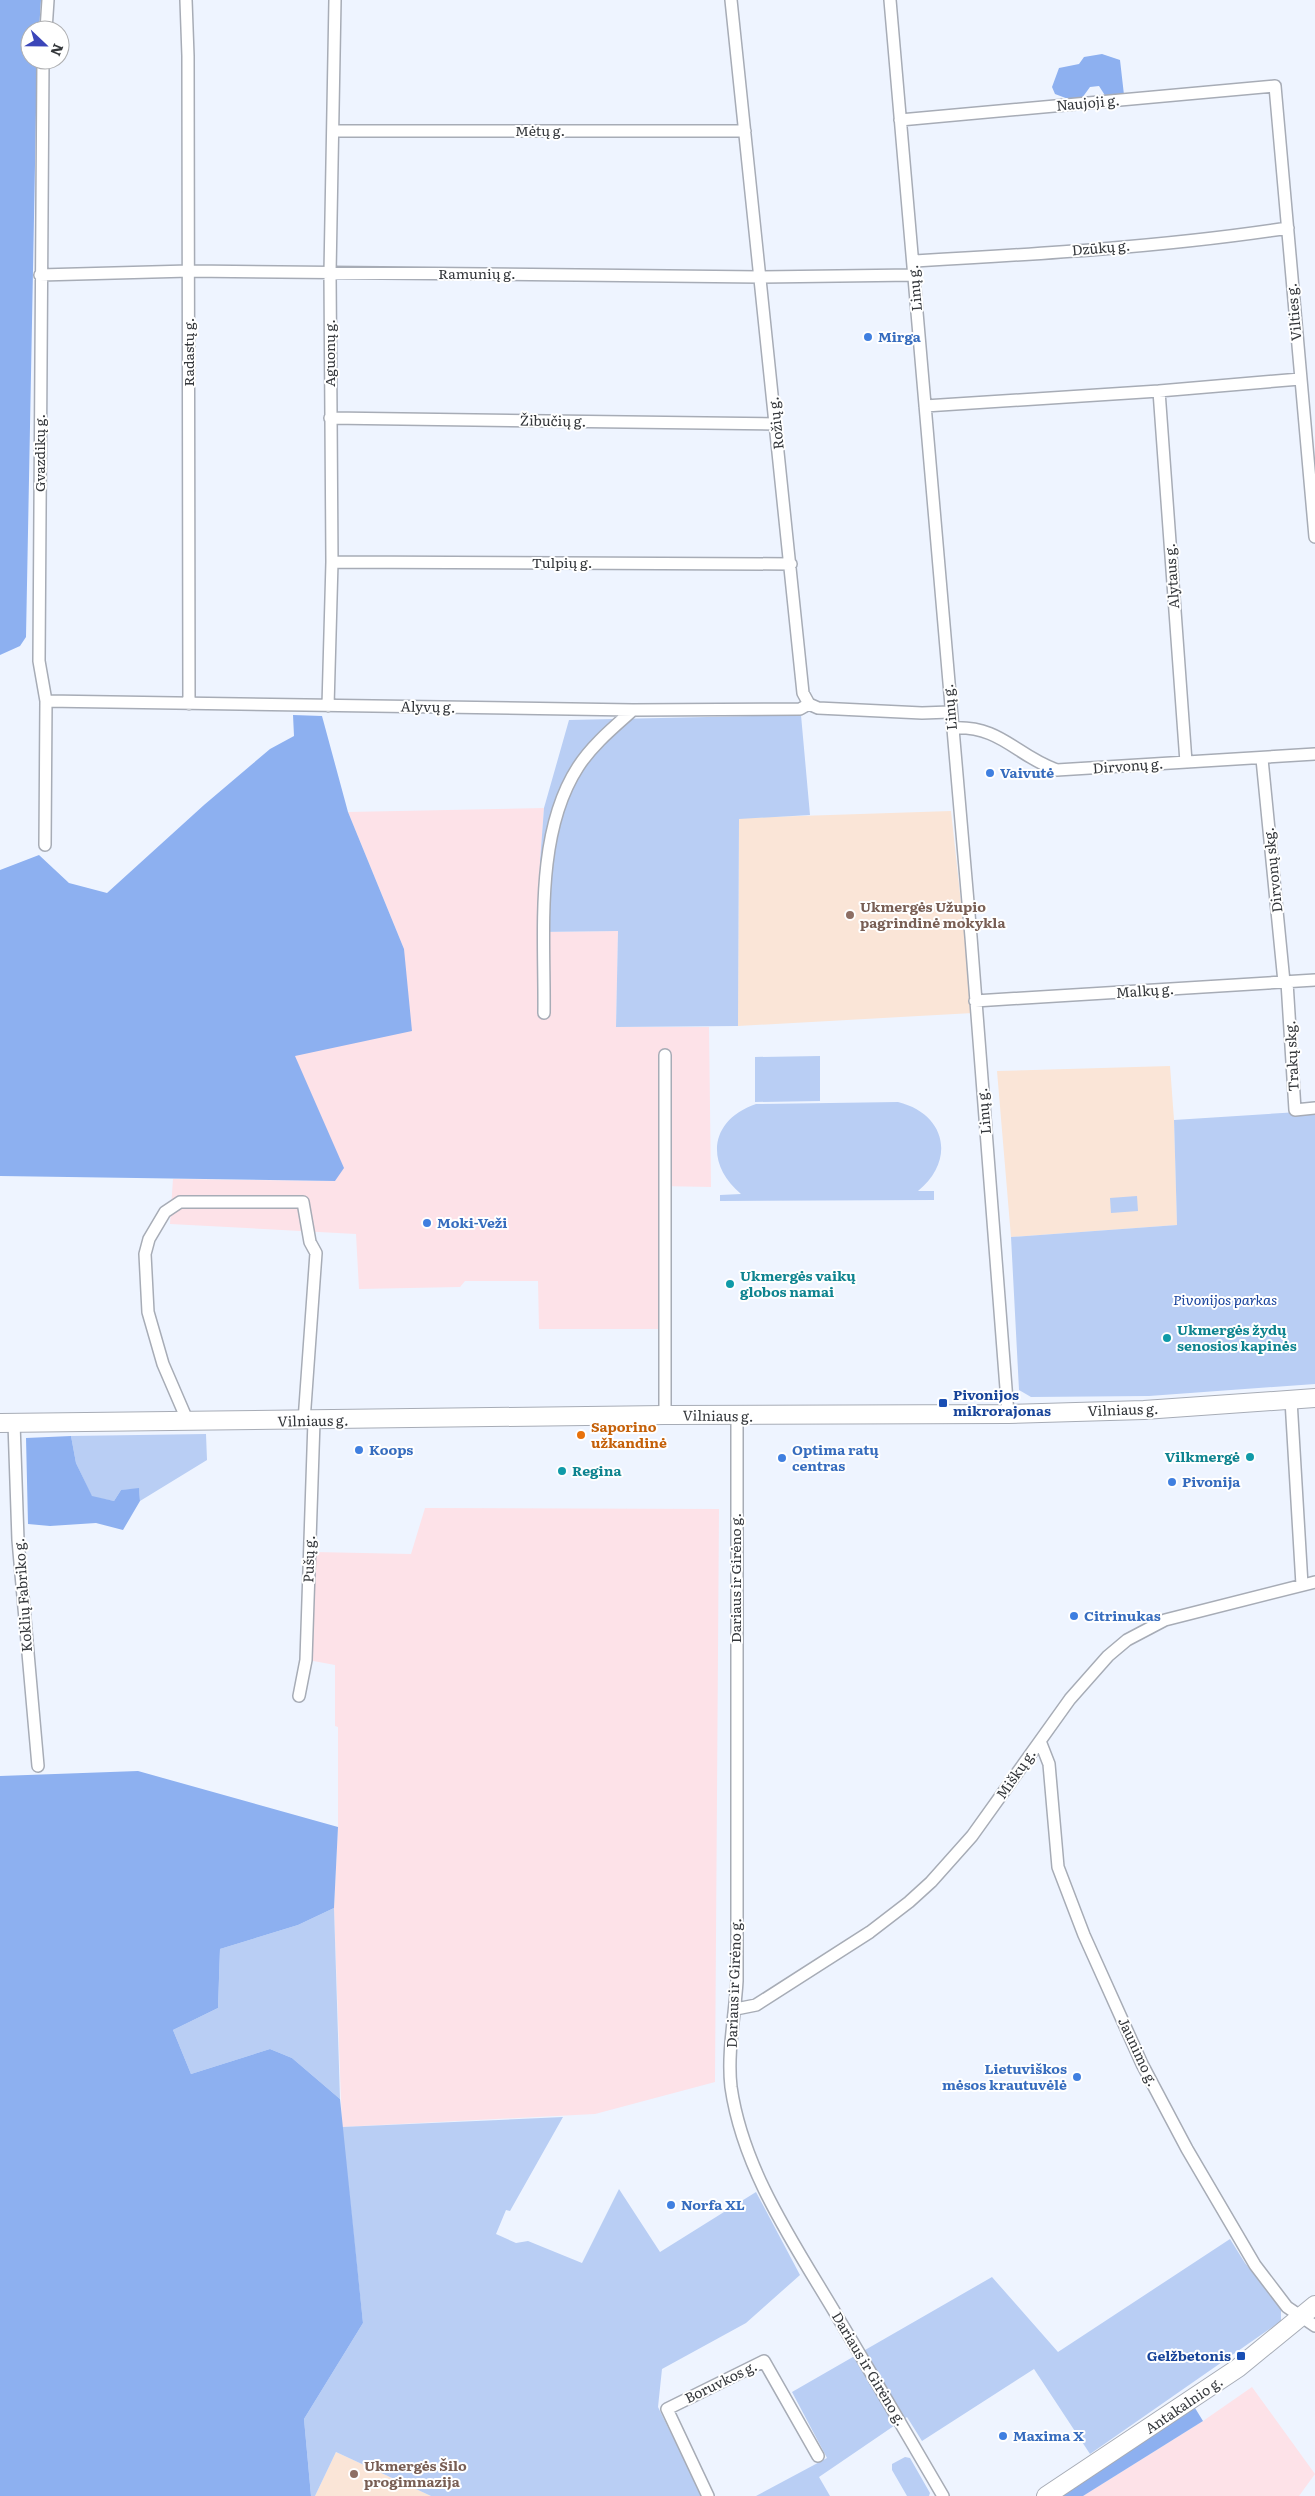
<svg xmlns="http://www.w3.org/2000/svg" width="1315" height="2496" viewBox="0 0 1315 2496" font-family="Literata,serif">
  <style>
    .industrial { fill: #fde2e8 }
    .education { fill: #fae5d7 }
    .green { fill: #b9cef4 }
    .forest { fill: #8db0f0 }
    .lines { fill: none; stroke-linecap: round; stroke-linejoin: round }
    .street-casing { stroke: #a7acb6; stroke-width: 14 }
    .primary-casing { stroke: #a7acb6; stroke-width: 20 }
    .street { stroke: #fff; stroke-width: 11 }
    .primary { stroke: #fff; stroke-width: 18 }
    .shop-dot { fill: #3f7fe0; stroke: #fff; stroke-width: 2 }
    .education-dot { fill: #8d6e63; stroke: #fff; stroke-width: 2 }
    .culture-dot { fill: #0f9aa8; stroke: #fff; stroke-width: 2 }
    .transit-dot { fill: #1a4fb4; stroke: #fff; stroke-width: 2 }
    .food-dot { fill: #e8710a; stroke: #fff; stroke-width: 2 }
    .labels { text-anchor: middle; stroke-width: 4; stroke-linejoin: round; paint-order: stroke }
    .street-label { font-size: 14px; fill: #34373b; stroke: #fff }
    .shop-label { font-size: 14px; font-weight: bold; fill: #366cbe; stroke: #fff; text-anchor: start }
    .education-label { font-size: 14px; font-weight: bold; fill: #785e54; stroke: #fff; text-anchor: start }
    .culture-label { font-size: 14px; font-weight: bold; fill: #0d838f; stroke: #fff; text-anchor: start }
    .park-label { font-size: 14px; font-style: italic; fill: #15409c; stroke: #fff }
    .transit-label { font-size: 14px; font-weight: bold; fill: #164399; stroke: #fff; text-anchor: start }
    .food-label { font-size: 14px; font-weight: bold; fill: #c56008; stroke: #fff; text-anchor: start }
  </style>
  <rect width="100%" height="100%" fill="#eef4ff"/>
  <path class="industrial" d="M 544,808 L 540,862 L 539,932 L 618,931 L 616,1027 L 709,1027 L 711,1187 L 659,1186 L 659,1329 L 539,1329 L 538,1281 L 465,1281 L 460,1287 L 359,1289 L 356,1234 L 170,1224 L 173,1179 L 335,1181 L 343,1168 L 294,1056 L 404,949 L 348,812 Z
    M 425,1508 L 719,1509 L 715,2082 L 595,2114 L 342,2127 L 334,1908 L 338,1827 L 338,1727 L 335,1726 L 335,1665 L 308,1660 L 314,1552 L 411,1554 Z
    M 1252,2387 L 1315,2474 L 1299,2496 L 1083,2496 L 1203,2421 Z"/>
  <path class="education" d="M 951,811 L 973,1013 L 738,1026 L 739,818 Z
    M 1170,1066 L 1174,1120 L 1177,1225 L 1011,1237 L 997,1071 Z
    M 336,2452 L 431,2496 L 315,2496 Z"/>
  <path class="green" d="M 801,715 L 810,815 L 739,819 L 738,1026 L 616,1027 L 618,931 L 539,932 L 540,862 L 544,808 L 569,720 Z
    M 820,1056 L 820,1101 L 755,1102 L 755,1057 Z
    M 898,1102 C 946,1114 956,1160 918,1191 L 934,1191 L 934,1200 L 720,1201 L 720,1195 L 741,1194 C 705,1164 709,1120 756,1104 Z
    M 1315,1111 L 1315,1384 L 1149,1396 L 1031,1397 L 1019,1390 L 1011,1237 L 1177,1225 L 1174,1120 Z
    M 1137,1196 L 1138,1211 L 1111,1213 L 1110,1198 Z
    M 206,1434 L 207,1460 L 140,1501 L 139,1489 L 121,1490 L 114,1501 L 92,1497 L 76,1463 L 71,1436 Z
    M 334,1908 L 340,2099 L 292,2058 L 270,2049 L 191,2074 L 173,2030 L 218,2008 L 220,1949 L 298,1925 Z
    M 563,2117 L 510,2211 L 506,2210 L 496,2234 L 516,2243 L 528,2241 L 582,2263 L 619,2189 L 660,2252 L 756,2192 L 800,2275 L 746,2323 L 662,2369 L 658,2407 L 702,2496 L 431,2496 L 336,2452 L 315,2496 L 311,2496 L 304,2419 L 363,2323 L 342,2127 Z
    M 1230,2239 L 1245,2263 L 1281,2307 L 1281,2321 L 1090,2454 L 1034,2369 L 922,2441 L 907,2417 L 819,2477 L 830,2496 L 756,2496 L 827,2458 L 792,2392 L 992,2277 L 1058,2352 Z
    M 905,2457 L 910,2458 L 930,2493 L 929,2496 L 907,2496 L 892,2470 L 892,2464 Z"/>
  <path class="forest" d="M 0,0 L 41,0 L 39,30 L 30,30 L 30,60 L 37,60 L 26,637 L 20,646 L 0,655 Z
    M 1102,54 L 1120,60 L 1124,95 L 1106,97 L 1099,86 L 1090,87 L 1082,98 L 1071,100 L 1055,94 L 1052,87 L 1059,68 L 1079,64 L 1084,57 Z
    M 293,715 L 322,716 L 348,812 L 404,949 L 412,1031 L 295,1056 L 344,1168 L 335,1181 L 0,1176 L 0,870 L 39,855 L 69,883 L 107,893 L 204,805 L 270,749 L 294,736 Z
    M 71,1436 L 76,1463 L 92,1496 L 114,1501 L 121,1490 L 139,1488 L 140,1501 L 123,1530 L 96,1523 L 50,1526 L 28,1524 L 26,1438 Z
    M 138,1771 L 338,1827 L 334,1908 L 298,1925 L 220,1949 L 218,2008 L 173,2030 L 191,2074 L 270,2049 L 292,2058 L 340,2099 L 363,2323 L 304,2419 L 311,2496 L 0,2496 L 0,1776 Z
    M 1195,2408 L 1203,2421 L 1083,2496 L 1060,2496 Z"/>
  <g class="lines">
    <g class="street-casing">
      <path id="street" d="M 186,0 L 188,56 L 189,704
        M 731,0 L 803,693 L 809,704 L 818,708 L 922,713 L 950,712
        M 890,0 L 971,937 L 1008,1414
        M 46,30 L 48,0
        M 43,60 L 39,661 L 46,701 L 45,845
        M 900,120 L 1275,86 L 1315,537
        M 334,131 L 745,131
        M 913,261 C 1038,254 1164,247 1288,228
        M 40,275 L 189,271 L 760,277 L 914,275
        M 1159,391 L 1186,762
        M 925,406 L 1159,391 L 1300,379
        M 330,418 L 776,424
        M 332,562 L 791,564
        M 46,701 L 633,710 L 800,709 L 809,704
        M 328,706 L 332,562 L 330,273 L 335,0
        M 952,728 C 1001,725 1016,756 1057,770 L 1315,754
        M 1262,759 L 1284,982
        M 1287,982 L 1295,1110 L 1315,1108
        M 975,1001 L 1315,980
        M 544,1013 C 545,936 534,835 578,767 C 592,745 614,727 633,710
        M 1291,1400 L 1302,1585
        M 665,1415 L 665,1055
        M 737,1416 L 737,1981 C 735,2015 727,2053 731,2087 C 743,2171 795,2245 837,2316 C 873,2376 908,2436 943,2496
        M 188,1422 L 163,1364 L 148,1312 L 145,1254 L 149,1239 L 165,1212 L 180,1202 L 303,1202 L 310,1242 L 316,1253 L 304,1421
        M 14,1423 L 18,1540 L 38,1766
        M 299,1696 L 306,1660 L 314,1421
        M 1040,1741 L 1049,1764 L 1058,1867 L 1084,1935 L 1142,2064 L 1187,2149 L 1255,2265 L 1287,2307 L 1315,2326
        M 736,2009 L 756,2005 L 870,1932 L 909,1902 L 931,1882 L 972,1836 L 1070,1699 L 1108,1656 L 1127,1640 L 1165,1620 L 1315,1582
        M 708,2496 L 667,2409 L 764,2361 L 818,2456"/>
    </g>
    <g class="primary-casing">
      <path id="primary" d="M 0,1423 L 665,1415 L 1008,1414 L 1144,1410 L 1315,1398
        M 1046,2496 L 1238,2368 L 1315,2305"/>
    </g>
    <use href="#street" class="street"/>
    <use href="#primary" class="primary"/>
  </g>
  <g class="shop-dot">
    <circle cx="868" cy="337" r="5"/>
    <circle cx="990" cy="773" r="5"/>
    <circle cx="427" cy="1223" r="5"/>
    <circle cx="359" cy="1450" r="5"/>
    <circle cx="782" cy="1458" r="5"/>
    <circle cx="1172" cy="1482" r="5"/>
    <circle cx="1074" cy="1616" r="5"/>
    <circle cx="1077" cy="2077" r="5"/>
    <circle cx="671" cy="2205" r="5"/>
    <circle cx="1003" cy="2436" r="5"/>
  </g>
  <g class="education-dot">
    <circle cx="850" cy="915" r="5"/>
    <circle cx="354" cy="2474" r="5"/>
  </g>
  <g class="culture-dot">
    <circle cx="730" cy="1284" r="5"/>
    <circle cx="1167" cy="1338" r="5"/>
    <circle cx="1250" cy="1457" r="5"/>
    <circle cx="562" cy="1471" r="5"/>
  </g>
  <g class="transit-dot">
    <rect x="938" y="1398" width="10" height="10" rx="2.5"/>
    <rect x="1236" y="2351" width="10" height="10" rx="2.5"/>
  </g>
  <circle class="food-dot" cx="581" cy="1435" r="5"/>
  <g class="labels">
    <g class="street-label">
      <text transform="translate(1088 103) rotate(-5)" y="5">Naujoji g.</text>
      <text x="540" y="136">Mėtų g.</text>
      <text transform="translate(1101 248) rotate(-5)" y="5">Dzūkų g.</text>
      <text x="477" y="279">Ramunių g.</text>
      <text transform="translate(915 288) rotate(-95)" y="5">Linų g.</text>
      <text transform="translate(1294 312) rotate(-95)" y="5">Vilties g.</text>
      <text transform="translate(189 352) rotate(-90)" y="5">Radastų g.</text>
      <text transform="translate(330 353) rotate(-90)" y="5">Aguonų g.</text>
      <text transform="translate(553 421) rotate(1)" y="5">Žibučių g.</text>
      <text transform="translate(776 423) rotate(-96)" y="5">Rožių g.</text>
      <text transform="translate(40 453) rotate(-90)" y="5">Gvazdikų g.</text>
      <text x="562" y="568">Tulpių g.</text>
      <text transform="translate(1172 576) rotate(-94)" y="5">Alytaus g.</text>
      <text transform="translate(428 707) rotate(1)" y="5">Alyvų g.</text>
      <text transform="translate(950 707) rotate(-95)" y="5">Linų g.</text>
      <text transform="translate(1128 766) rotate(-4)" y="5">Dirvonų g.</text>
      <text transform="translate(1273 870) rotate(-96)" y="5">Dirvonų skg.</text>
      <text transform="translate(1145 991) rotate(-4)" y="5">Malkų g.</text>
      <text transform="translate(1292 1056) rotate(-93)" y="5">Trakų skg.</text>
      <text transform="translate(984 1111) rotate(-95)" y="5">Linų g.</text>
      <text transform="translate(1123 1410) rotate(-2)" y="5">Vilniaus g.</text>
      <text transform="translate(718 1416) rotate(1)" y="5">Vilniaus g.</text>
      <text transform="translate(313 1421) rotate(-1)" y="5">Vilniaus g.</text>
      <text transform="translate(309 1559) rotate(-88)" y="5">Pušų g.</text>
      <text transform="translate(736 1578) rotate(-90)" y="5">Dariaus ir Girėno g.</text>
      <text transform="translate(23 1595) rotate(-94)" y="5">Koklių Fabriko g.</text>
      <text transform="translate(1016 1774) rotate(-55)" y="5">Miškų g.</text>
      <text transform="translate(734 1983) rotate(-88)" y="5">Dariaus ir Girėno g.</text>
      <text transform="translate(1138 2052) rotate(65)" y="5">Jaunimo g.</text>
      <text transform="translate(869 2369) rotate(59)" y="5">Dariaus ir Girėno g.</text>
      <text transform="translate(721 2382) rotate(-26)" y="5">Boruvkos g.</text>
      <text transform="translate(1184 2405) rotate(-34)" y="5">Antakalnio g.</text>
    </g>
    <g class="shop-label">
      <text x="878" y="342">Mirga</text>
      <text x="1000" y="778">Vaivutė</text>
      <text x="437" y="1228">Moki-Veži</text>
      <text x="369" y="1455">Koops</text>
      <text x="792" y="1455">Optima ratų<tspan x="792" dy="16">centras</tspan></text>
      <text x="1182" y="1487">Pivonija</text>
      <text x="1084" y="1621">Citrinukas</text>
      <text x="1067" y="2074" text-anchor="end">Lietuviškos<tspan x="1067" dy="16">mėsos krautuvėlė</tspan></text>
      <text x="681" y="2210">Norfa XL</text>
      <text x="1013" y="2441">Maxima X</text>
    </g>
    <g class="education-label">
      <text x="860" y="912">Ukmergės Užupio<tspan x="860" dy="16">pagrindinė mokykla</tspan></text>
      <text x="364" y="2471">Ukmergės Šilo<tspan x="364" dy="16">progimnazija</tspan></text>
    </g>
    <g class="culture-label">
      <text x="740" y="1281">Ukmergės vaikų<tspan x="740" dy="16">globos namai</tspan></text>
      <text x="1177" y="1335">Ukmergės žydų<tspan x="1177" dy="16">senosios kapinės</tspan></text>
      <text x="1240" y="1462" text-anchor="end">Vilkmergė</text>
      <text x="572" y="1476">Regina</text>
    </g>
    <g class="park-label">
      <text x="1225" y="1305">Pivonijos parkas</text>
    </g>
    <g class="transit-label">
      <text x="953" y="1400">Pivonijos<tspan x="953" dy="16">mikrorajonas</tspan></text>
      <text x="1231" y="2361" text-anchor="end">Gelžbetonis</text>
    </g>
    <g class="food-label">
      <text x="591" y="1432">Saporino<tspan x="591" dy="16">užkandinė</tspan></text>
    </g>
  </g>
  <g transform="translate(45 45) rotate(112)"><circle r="24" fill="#ffffff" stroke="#aeafb1"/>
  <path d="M0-4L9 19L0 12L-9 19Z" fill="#3b46b9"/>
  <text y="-8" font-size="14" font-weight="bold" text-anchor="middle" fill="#34373b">N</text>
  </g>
</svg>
